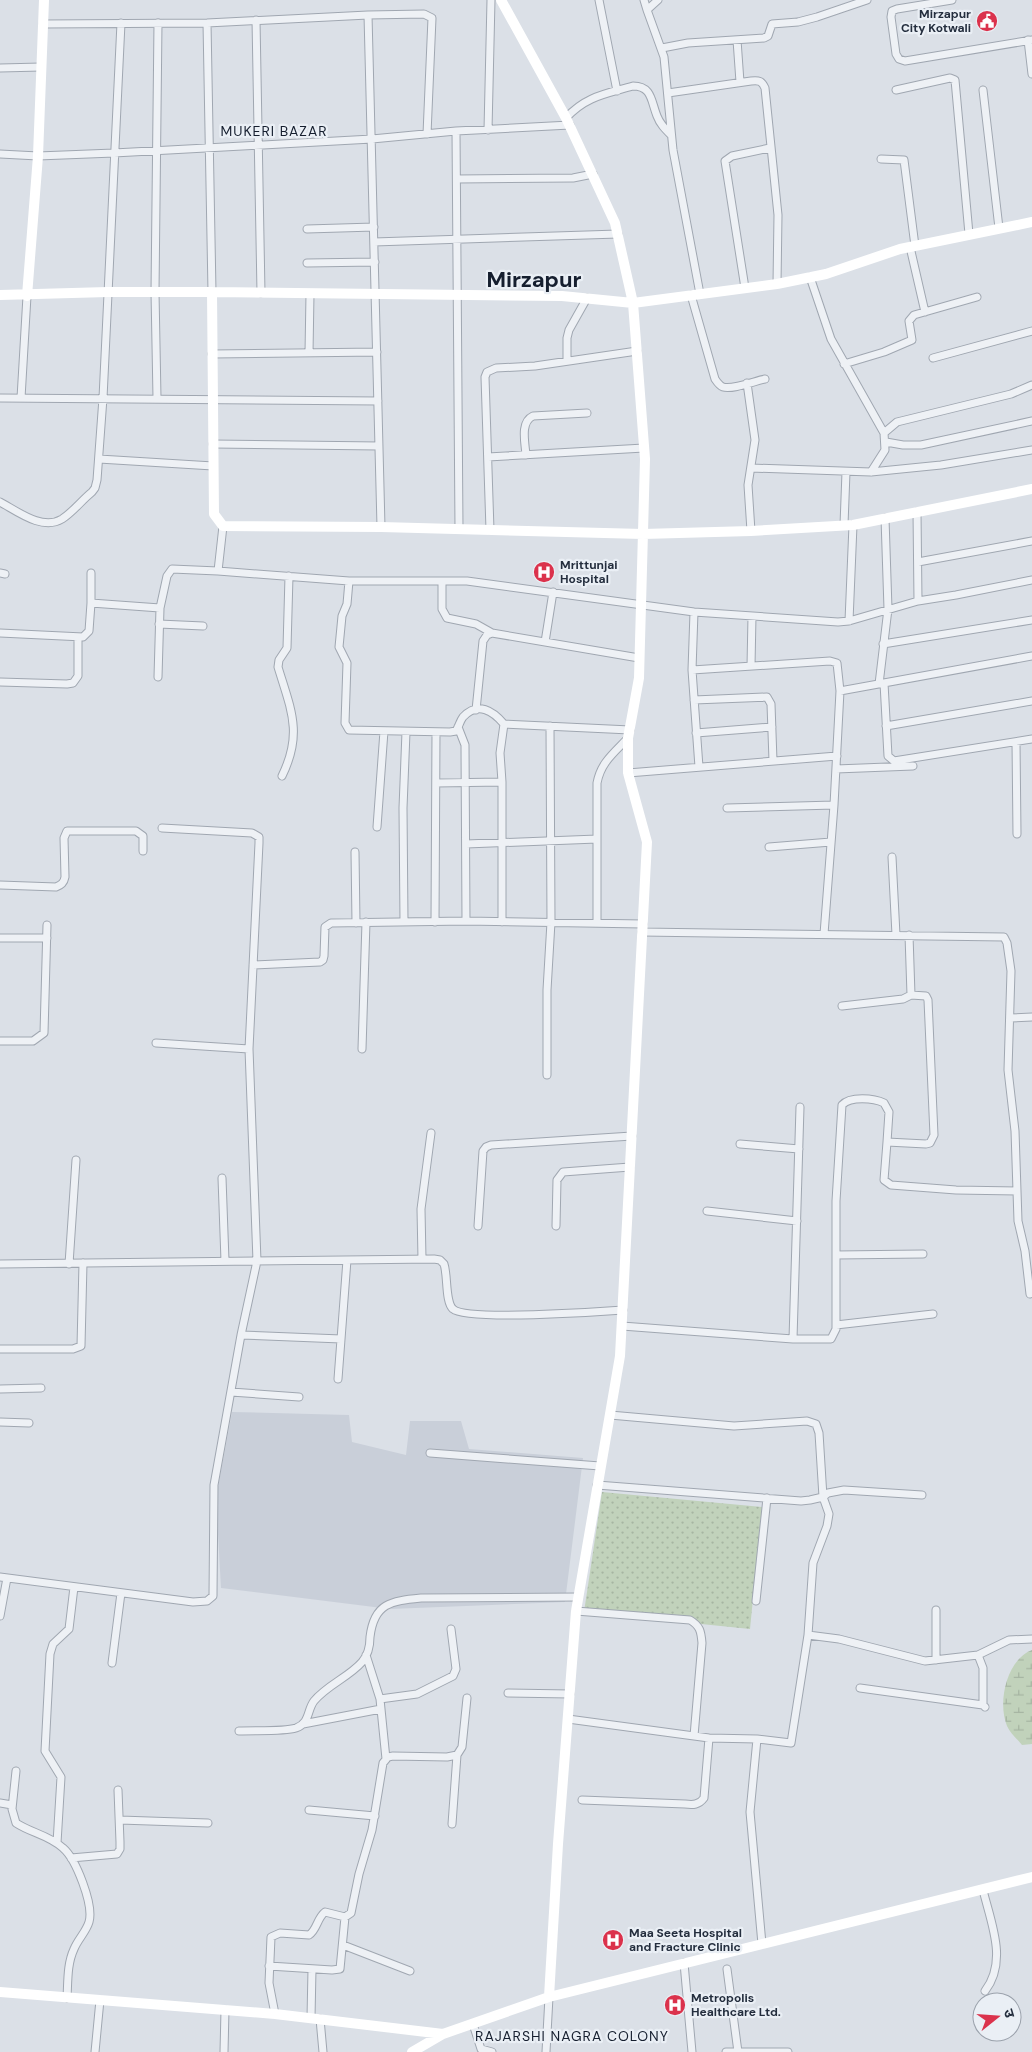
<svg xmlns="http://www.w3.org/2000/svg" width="1032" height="2052" viewBox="0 0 1032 2052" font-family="'DM Sans','Noto Sans Devanagari',sans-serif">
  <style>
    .built { fill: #c9cfd9 }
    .grass { fill: url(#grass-dots) }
    .wetland { fill: url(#wetland-marsh) }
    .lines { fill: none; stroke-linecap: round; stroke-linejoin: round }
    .street-casing { stroke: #a0a7b1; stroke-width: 9 }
    .street { stroke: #eef1f5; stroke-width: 7 }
    .secondary { stroke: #fff; stroke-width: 10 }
    .labels { text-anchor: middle; stroke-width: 4.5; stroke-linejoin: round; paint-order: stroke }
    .poi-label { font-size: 12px; font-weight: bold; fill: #242e3e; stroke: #eaeff5; text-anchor: start }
    .neighbourhood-label { font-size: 14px; letter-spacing: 1px; fill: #161f2f; stroke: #eaeff5 }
    .town-label { font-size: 22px; font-weight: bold; fill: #161f2f; stroke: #eaeff5 }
  </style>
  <defs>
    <pattern id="grass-dots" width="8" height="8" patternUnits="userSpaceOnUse" patternTransform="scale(1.25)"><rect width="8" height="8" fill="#c1d2bb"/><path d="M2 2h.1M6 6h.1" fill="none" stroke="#a6b5a2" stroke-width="1.8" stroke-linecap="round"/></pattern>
    <pattern id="wetland-marsh" width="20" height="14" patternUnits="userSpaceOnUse" patternTransform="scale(1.25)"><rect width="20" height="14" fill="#c1d2bb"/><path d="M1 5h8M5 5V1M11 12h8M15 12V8" fill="none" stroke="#a6b5a2"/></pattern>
  </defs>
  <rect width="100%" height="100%" fill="#dbe0e7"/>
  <path class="built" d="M 232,1412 L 349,1415 L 352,1442 L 406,1455 L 410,1421 L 461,1421 L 469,1449 L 583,1458 L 565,1602 L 390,1609 L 221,1588 L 216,1498 Z"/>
  <path class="grass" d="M 602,1492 L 762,1507 L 750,1629 L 584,1612 Z"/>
  <path class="wetland" d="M 1032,1650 L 1032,1744 L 1022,1745 C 1017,1739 1010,1733 1007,1726 C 997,1702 1007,1659 1032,1650 Z"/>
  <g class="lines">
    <g class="street-casing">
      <path id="street" d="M 599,0 L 617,91
        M 644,0 L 647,10
        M 658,0 L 647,10 L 664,57 L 673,150 L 700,294
        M 952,0 L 897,9 L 892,11 L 891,17 L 896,54 L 899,59 L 905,61 L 1032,40
        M 368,15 L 424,14 L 432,18 L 427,134
        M 256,20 L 261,293
        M 207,23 L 212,292
        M 43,24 L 207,23 L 368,15 L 381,527
        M 737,40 L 740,82
        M 1028,40 L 1032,74
        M 662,48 L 688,43 L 764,38 L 768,36 L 772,24 L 798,22 L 817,17 L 867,0
        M 0,68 L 41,67
        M 896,90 L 950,78 L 955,80 L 969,234
        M 983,90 L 999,228
        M 668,93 L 751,81 C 759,80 762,81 765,88 L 778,215 L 777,284
        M 566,118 C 586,96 606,94 633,86 C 652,86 651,101 657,116 C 660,124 665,129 671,135
        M 488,130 L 491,0
        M 456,131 L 459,529
        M 0,154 L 38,156 L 114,153 L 372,139 L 456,131 L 570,125
        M 881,159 L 904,160 L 915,246
        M 457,179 L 573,178 L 593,174
        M 307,229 L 374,227
        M 374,242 L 618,234
        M 910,247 L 925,312
        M 307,263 L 375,262
        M 810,277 L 831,339 L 884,433 L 885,450 L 871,472
        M 745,288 L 725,161 L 732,156 L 770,148
        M 691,295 L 715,379 C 717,382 720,386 723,387 C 732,390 755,381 765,379
        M 309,353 L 310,294
        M 212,354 L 377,352
        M 933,358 L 1032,331
        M 567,361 L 567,338 L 569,330 L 587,298
        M 844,364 L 884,352 L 912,340 L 909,321 L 914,315 L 977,297
        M 747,383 L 755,440 L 748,485 L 751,531
        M 0,398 L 378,401
        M 21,398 L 27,296
        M 157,398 L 155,292 L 158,23
        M 884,433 L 897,422 L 1011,394 L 1032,385
        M 886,442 L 903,445 L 921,445 L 1032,421
        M 213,444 L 379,446
        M 526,455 C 525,442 520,422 533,416 L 587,413
        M 488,457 L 644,448
        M 99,459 L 213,466
        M 751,468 L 871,472 L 941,465 L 1032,450
        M 0,502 C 17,511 42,531 62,519 C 73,512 82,500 92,492 L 95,488 L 97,480 L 103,398 L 121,23
        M 917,512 L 918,601
        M 844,525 L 846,472
        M 490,530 L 485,377 L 487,372 L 496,368 L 535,366 L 637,351
        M 918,562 L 1032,541
        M 218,571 L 349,581 L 467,581 L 694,612 L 838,622 L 849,621 L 918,601 L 956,595 L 1032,580
        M 0,573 L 5,574
        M 349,581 L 347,604 L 342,616 L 339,647 L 347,663 L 345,723 L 349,730 L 450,732 L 456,731 C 459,726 460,721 463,717 C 478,701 493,711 504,724
        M 442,581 L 442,609 L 447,618 L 476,624 L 492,633
        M 91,603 L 91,573
        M 694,612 L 692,670 L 830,661 L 837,663 L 840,691 L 834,805 L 824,934
        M 849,621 L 853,525
        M 159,624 L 203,626
        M 0,633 L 83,637 L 89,631 L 91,603 L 160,608 L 167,576 L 172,569 L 218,571 L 223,526
        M 545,642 L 553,592
        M 883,644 L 1032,620
        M 751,666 L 752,616
        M 692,670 L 699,767
        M 158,677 L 160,608
        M 0,682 L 67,684 L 73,683 L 78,676 L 78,637
        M 884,683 L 888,756 L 894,761 L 1032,739
        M 879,684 L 888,609 L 885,518
        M 840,691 L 1032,656
        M 694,700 L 767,697 L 771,704 L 773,761
        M 476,710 L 483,641 L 487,635 L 492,633 L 639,658
        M 886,726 L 1032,701
        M 458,727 L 465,745 L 466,921
        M 696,733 L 772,727
        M 1016,742 L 1017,834
        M 836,769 L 913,766
        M 628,773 L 837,756
        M 282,776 C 303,733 291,710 278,667 L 279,660 L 287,648 L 289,576
        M 436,783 L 502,782
        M 727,808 L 834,805
        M 377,827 L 384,731
        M 466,844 L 597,839
        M 769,847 L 831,842
        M 355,852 L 356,923
        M 892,857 L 896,935
        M 0,885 L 56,887 C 61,885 64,883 65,877 L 64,838 L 67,831 L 136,831 L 143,836 L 143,851
        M 404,922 L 403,808 L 406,732
        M 435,922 L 436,732
        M 502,922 L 502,782 L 500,753 L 504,724 L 630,730
        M 597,923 L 597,783 C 601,762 614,753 628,738
        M 642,932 L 1004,937 L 1007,943 L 1011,971 L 1008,1070 L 1015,1131 L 1018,1221 L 1025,1251 L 1030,1294
        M 0,938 L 47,938
        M 253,965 L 320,962 L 323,960 L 324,956 L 325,927 L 331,923 L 466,921 L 643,924
        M 911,995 L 926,996 L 928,1000 L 934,1135 L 930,1143 L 926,1144 L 887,1142 L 884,1180 L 891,1185 L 956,1190 L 1017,1191
        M 842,1006 L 903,999 L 911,995 L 909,935
        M 1010,1018 L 1032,1017
        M 0,1041 L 33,1041 L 44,1033 L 47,925
        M 156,1043 L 249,1049
        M 362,1049 L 366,922
        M 547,1075 L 547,990 L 551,922 L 550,726
        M 740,1144 L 799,1149
        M 222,1178 L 225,1261
        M 707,1211 L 797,1221
        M 478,1226 L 483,1151 L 486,1147 L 491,1145 L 632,1136
        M 556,1226 L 557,1180 L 563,1172 L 630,1167
        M 836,1255 L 923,1254
        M 422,1259 L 421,1209 L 431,1133
        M 0,1264 L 434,1259 L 440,1260 L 444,1264 C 448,1276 445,1302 453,1309 C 466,1321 598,1312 623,1310
        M 69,1264 L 76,1160
        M 836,1325 L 933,1314
        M 622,1326 L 793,1339 L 800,1107
        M 241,1335 L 341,1339
        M 793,1339 L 831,1339 L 836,1329 L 836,1201 L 842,1105 C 850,1096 874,1098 884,1103 L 889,1112 L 887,1142
        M 0,1349 L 73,1349 L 81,1346 L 83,1263
        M 338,1379 L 347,1260
        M 0,1389 L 41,1388
        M 231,1392 L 299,1397
        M 610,1415 L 734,1426 L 807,1421 L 816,1424 L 819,1433 L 823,1497 L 829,1514 L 827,1526 L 813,1563 L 808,1635 L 839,1639 L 925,1661 L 978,1655 L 983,1668 L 983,1705 L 985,1707
        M 0,1422 L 29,1423
        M 430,1453 L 600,1466
        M 597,1485 L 801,1501 L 810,1500 L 823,1497 L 828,1493 L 844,1490 L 922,1495
        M 0,1577 L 193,1602 L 207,1601 L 213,1596 L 214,1485 L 241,1335 L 257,1261 L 249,1049 L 259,843 L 259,837 L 252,833 L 162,828
        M 756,1601 L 767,1498
        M 936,1610 L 936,1660
        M 576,1611 L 690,1620 C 700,1626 701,1631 702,1643 L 694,1736
        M 0,1616 L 7,1578
        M 366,1655 L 380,1699 L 386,1759
        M 978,1655 L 1009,1640 L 1032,1639
        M 112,1663 L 121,1593
        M 860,1688 L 983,1705
        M 508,1693 L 570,1694
        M 380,1699 L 417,1694 L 453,1676 L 456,1669 L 451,1629
        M 568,1719 L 709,1738 L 757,1739 L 750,1812 L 762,1944
        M 303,1724 L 381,1709
        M 239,1731 C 254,1730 283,1732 296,1728 C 310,1723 307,1710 314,1701 C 327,1685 349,1677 362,1662 C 368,1655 370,1646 370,1637 C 374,1603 391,1601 421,1598 L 578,1597
        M 757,1739 L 791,1743 L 808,1635
        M 16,1771 L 12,1809 L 16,1823 C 31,1833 49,1835 63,1848 C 76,1859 94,1905 89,1922 C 86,1932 78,1939 74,1949 C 67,1964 68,1981 67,1998
        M 582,1800 L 685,1804 C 693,1805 699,1805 704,1798 L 709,1738
        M 0,1803 L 12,1805
        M 309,1810 L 375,1816
        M 120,1820 L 208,1823
        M 452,1824 L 457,1755
        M 57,1843 L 61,1777 L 45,1751 L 50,1654 L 53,1644 L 69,1629 L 74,1587
        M 71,1858 L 117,1854 L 120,1849 L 120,1842 L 118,1790
        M 983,1890 C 991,1923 1008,1961 985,1991
        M 343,1945 L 410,1971
        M 684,1963 L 692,2052
        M 269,1966 L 332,1970 L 340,1969 L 345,1917
        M 727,1969 L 738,2052
        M 275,2014 L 269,1983 L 271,1937 L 280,1933 L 309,1935 C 317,1930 317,1918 325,1912 L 345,1917 L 351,1913 L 359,1874 L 372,1830 L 383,1763 L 388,1757 L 393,1756 L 447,1757 L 457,1755 L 462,1747 L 467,1698
        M 311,2018 L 312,1969
        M 320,2019 L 323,2052
        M 473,2024 L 481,2049 L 492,2052
        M 95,2052 L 100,2000
        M 224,2052 L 225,2010
        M 546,2052 L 549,1997
        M 726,2052 L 788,2052"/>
    </g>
    <use href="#street" class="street"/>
    <path class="secondary" d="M 501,0 L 566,118 L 615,223 L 633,303 L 645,459 L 639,678 L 628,738 L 628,773 L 647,842 L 620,1356 L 576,1611 L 558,1844 L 549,1997
      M 212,292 L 214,514 L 223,526 L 381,527 L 643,534 L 751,531 L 853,525 L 1032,489
      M 0,295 L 108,292 L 212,292 L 562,296 L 633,303 L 777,284 L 826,274 L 900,249 L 1032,222
      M 27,296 L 38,156 L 44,0
      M 0,1992 L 275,2014 L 443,2034
      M 412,2052 L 443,2034 L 549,1997 L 1032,1877"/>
  </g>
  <defs>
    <g id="civic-disc" transform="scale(1.125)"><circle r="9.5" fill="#db324c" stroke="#eaeff5"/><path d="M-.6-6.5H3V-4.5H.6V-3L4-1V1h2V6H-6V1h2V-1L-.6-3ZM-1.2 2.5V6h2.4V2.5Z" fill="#fff"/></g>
    <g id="hospital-disc" transform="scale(1.125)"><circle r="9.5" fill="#db324c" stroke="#eaeff5"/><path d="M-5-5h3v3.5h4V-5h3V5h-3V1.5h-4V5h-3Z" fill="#fff"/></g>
  </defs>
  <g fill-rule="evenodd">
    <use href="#civic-disc" x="987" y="21"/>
    <use href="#hospital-disc" x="544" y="572"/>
    <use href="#hospital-disc" x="613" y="1940"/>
    <use href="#hospital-disc" x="675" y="2005"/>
  </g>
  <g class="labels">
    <g class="poi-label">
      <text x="971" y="18" text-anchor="end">Mirzapur<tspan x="971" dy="14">City Kotwali</tspan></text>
      <text x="560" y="569">Mrittunjai<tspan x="560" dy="14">Hospital</tspan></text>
      <text x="629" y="1937">Maa Seeta Hospital<tspan x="629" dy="14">and Fracture Clinic</tspan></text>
      <text x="691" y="2002">Metropolis<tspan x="691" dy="14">Healthcare Ltd.</tspan></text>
    </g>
    <g class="neighbourhood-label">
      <text x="274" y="136">MUKERI BAZAR</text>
      <text x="572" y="2041">RAJARSHI NAGRA COLONY</text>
    </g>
    <g class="town-label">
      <text x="534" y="287">Mirzapur</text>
    </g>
  </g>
  <g transform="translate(997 2017) rotate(73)"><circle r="24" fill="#eaeff5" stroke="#9ba2ac"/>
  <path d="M0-4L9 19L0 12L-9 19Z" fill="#db324c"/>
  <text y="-8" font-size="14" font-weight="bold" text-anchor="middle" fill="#242e3e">उ</text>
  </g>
</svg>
